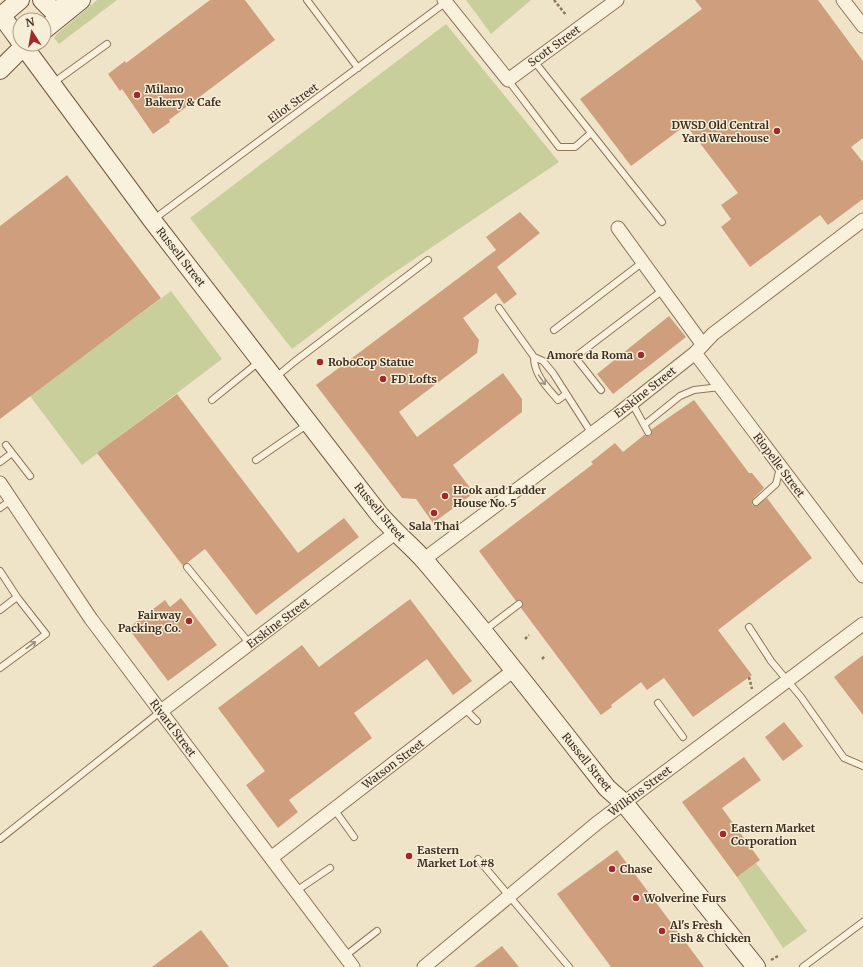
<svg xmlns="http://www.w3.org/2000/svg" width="863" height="967" viewBox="0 0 863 967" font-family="Merriweather,serif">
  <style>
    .green { fill: #c9cf9b }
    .building { fill: #cf9f7d }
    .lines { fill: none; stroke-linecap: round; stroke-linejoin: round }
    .lane-casing { stroke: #8d765c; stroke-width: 8 }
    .street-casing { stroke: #8d765c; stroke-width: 15 }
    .secondary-casing { stroke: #6f573f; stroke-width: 20 }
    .path { stroke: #8d765c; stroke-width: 2.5; stroke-dasharray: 3 2; stroke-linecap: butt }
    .lane { stroke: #faf1dc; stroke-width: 6 }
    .street { stroke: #faf1dc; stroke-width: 13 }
    .secondary { stroke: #faf1dc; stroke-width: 18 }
    .oneway { stroke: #9c907e }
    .poi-dot { fill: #9e2a2b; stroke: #f7eed8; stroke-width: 1.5 }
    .labels { text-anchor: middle; stroke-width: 3; stroke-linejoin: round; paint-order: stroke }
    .street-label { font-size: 11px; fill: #3d2e20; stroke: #f7eed8 }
    .poi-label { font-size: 11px; font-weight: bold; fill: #3d2e20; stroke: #f7eed8; text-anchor: start }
  </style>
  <rect width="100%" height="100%" fill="#f0e4c8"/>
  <path class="green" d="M 97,0 L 117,0 L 59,44 L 54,38 L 57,34 Z
    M 466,0 L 531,0 L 491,34 Z
    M 446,24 L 559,162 L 386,278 L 292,349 L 190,218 Z
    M 171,291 L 222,359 L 82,465 L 30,396 Z
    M 756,863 L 807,931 L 783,948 L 737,877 Z"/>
  <path class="building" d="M 210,0 L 245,0 L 275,40 L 169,120 L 170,122 L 153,134 L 122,89 L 120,91 L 108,74 L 125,61 L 126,63 Z
    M 695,0 L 818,0 L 863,61 L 863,138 L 851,147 L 863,162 L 863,199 L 828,225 L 820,215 L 750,267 L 721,227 L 731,219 L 721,205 L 738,193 L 686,125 L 631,166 L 580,99 L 702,9 Z
    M 67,175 L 161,298 L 0,419 L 0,226 Z
    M 520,212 L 540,233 L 497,267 L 517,294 L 504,304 L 496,293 L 463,318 L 479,340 L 477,353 L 399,412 L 417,437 L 503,373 L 522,399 L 522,412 L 453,465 L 474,493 L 433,523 L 416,499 L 402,498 L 316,385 L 496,250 L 486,237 Z
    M 669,316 L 686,337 L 613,394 L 597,374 Z
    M 177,394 L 298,553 L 344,518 L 359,537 L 256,615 L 205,549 L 183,566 L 97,453 Z
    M 694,400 L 749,473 L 752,473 L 764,488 L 753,499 L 752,505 L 757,506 L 767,498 L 812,558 L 718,630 L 752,675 L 693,717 L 664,678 L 647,690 L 641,682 L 611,705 L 612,707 L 601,715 L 521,608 L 523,602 L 520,600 L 516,601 L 479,551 L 593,464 L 591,462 L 615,443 L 623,452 L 644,435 L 650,436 L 652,429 Z
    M 181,598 L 217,645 L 168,681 L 128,628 L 165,600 L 170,607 Z
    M 410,599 L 472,681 L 453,695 L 427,659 L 354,713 L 372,738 L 289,800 L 298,812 L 278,828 L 246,785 L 265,771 L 218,708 L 302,645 L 319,667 Z
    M 863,655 L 863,715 L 834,677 Z
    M 784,722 L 803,746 L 783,761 L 765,737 Z
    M 744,757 L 761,780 L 722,808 L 760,860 L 737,877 L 682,802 Z
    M 617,850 L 704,967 L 611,967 L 557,894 Z
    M 201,930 L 229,967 L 152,967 Z
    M 502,946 L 519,967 L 474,967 Z"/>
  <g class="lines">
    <g class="lane-casing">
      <path id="lane" d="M 307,0 L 358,68
        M 534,61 L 662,222
        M 508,80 L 559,147 L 575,147 L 591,133
        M 53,83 L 107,44
        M 154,219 L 446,2
        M 499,308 L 534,357 L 543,361 L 553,373 L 592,434
        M 554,330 L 643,262
        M 534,357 C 534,375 547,387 558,400 L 566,394
        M 276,377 L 294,362 L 428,260
        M 601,390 L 575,357 L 663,290
        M 212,400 L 260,361
        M 632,403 L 648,432
        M 644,425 L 680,396 L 694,390 L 720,387
        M 6,445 L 30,476
        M 256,460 L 308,424
        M 0,462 L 12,453
        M 756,502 L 776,484 L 780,468
        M 0,508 L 11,500
        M 187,567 L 250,644
        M 0,571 L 17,597 L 0,610
        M 749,627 L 771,661 L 801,697 L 844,758 L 863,766
        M 485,630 L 519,604
        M 0,668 L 46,634 L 17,597
        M 658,703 L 683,737
        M 465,709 L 477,721
        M 334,809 L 354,837
        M 0,839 L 160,712
        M 478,859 L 569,967
        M 296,891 L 330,868
        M 345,956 L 377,931
        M 803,967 L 863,922"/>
    </g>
    <g class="street-casing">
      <path id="street" d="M 444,0 L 508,80 L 617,0
        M 843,0 L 863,26
        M 618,228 L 703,345
        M 695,353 L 863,576
        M 0,483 L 91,619 L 353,967
        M 423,560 L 618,414 L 695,353 L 713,334 L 863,220
        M 160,712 L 395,533
        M 271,858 L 514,670
        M 424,967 L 597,823 L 863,624"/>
    </g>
    <g class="secondary-casing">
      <path id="secondary" d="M 42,0 L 52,10 L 71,7
        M 1,15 L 20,41
        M 0,17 L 20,0
        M 44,30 L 81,0
        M 22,44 L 152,220 L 379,514 C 393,531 411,545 425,561 C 488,635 547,712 607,788 L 624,803 L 646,830 L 756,967
        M 0,70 L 26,44"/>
    </g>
    <path class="path" d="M 554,0 L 566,15
      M 525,639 L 529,635
      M 542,659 L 545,656
      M 749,677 L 752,689
      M 771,960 L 778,956"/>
    <use href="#lane" class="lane"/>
    <use href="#street" class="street"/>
    <use href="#secondary" class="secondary"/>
  </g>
  <defs><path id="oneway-shaft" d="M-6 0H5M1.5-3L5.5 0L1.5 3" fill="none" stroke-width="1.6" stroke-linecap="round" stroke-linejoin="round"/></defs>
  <g class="oneway">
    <use href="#oneway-shaft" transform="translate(542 380) rotate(55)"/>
    <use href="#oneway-shaft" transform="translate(31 645) rotate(-37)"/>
  </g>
  <g class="poi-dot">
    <circle cx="137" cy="95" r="4"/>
    <circle cx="777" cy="131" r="4"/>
    <circle cx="641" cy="355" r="4"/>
    <circle cx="320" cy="362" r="4"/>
    <circle cx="383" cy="379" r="4"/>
    <circle cx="445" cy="496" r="4"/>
    <circle cx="434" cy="513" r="4"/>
    <circle cx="189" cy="621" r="4"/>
    <circle cx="723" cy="834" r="4"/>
    <circle cx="409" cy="856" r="4"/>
    <circle cx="612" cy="869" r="4"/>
    <circle cx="636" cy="898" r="4"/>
    <circle cx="662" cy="931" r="4"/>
  </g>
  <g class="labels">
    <g class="street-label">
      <text transform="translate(554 46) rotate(-36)" y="4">Scott Street</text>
      <text transform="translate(293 103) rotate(-36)" y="4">Eliot Street</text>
      <text transform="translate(181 257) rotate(52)" y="4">Russell Street</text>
      <text transform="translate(645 392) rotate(-38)" y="4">Erskine Street</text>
      <text transform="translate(779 465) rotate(53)" y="4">Riopelle Street</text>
      <text transform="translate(380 512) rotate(50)" y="4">Russell Street</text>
      <text transform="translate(278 623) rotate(-37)" y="4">Erskine Street</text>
      <text transform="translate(173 728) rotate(53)" y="4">Rivard Street</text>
      <text transform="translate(587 762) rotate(51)" y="4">Russell Street</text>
      <text transform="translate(393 764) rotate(-37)" y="4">Watson Street</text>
      <text transform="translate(640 791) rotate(-37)" y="4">Wilkins Street</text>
    </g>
    <g class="poi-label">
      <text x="145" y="93">Milano<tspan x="145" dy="13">Bakery &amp; Cafe</tspan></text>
      <text x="769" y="129" text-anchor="end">DWSD Old Central<tspan x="769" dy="13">Yard Warehouse</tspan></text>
      <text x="633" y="359" text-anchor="end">Amore da Roma</text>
      <text x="328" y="366">RoboCop Statue</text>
      <text x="391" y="383">FD Lofts</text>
      <text x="453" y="494">Hook and Ladder<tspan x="453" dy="13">House No. 5</tspan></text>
      <text x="434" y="530" text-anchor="middle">Sala Thai</text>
      <text x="181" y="619" text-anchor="end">Fairway<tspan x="181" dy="13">Packing Co.</tspan></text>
      <text x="731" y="832">Eastern Market<tspan x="731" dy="13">Corporation</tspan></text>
      <text x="417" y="854">Eastern<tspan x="417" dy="13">Market Lot #8</tspan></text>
      <text x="620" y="873">Chase</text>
      <text x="644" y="902">Wolverine Furs</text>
      <text x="670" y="929">Al's Fresh<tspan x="670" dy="13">Fish &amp; Chicken</tspan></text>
    </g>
  </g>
  <g transform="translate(32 32) rotate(349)"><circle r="19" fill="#f7eed8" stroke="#ada18e"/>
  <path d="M0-3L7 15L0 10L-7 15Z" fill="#9e2a2b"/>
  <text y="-6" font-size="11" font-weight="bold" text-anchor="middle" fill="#3d2e20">N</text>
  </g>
</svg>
